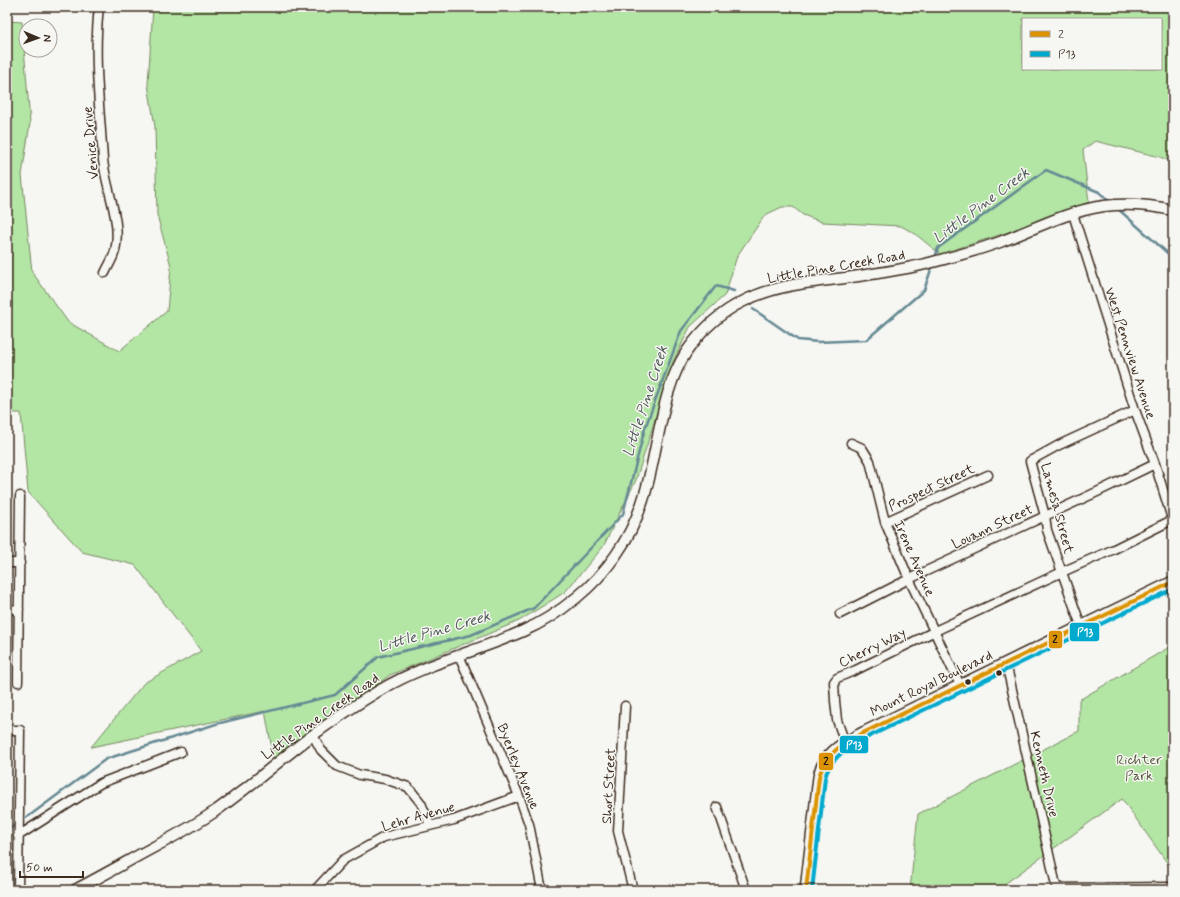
<svg xmlns="http://www.w3.org/2000/svg" width="1180" height="897" viewBox="0 0 1180 897" font-family="Mynerve,sans-serif">
  <style>
    .green { fill: #b3e5a5; stroke: #778862; fill-rule: evenodd }
    .lines { fill: none; stroke-linecap: round; stroke-linejoin: round }
    .stream { stroke: #658993; stroke-width: 2.5 }
    .minor-casing { stroke: #3b2a1e; stroke-width: 11 }
    .tertiary-casing { stroke: #3b2a1e; stroke-width: 13 }
    .secondary-casing { stroke: #3b2a1e; stroke-width: 14 }
    .minor { stroke: #f6f6f2; stroke-width: 8 }
    .tertiary { stroke: #f6f6f2; stroke-width: 10 }
    .secondary { stroke: #f6f6f2; stroke-width: 11 }
    .bus-1-casing { stroke: #f6f6f2; stroke-width: 7 }
    .bus-2-casing { stroke: #f6f6f2; stroke-width: 7 }
    .bus-1 { stroke: #db9304; stroke-width: 4 }
    .bus-2 { stroke: #00a9ce; stroke-width: 4 }
    .bus-dot { fill: #3b2a1e; stroke: #f6f6f2; stroke-width: 1.5 }
    .labels { text-anchor: middle; stroke-width: 3; stroke-linejoin: round; paint-order: stroke }
    .street-label { font-size: 14px; fill: #3b2a1e; stroke: #f6f6f2 }
    .park-label { font-size: 14px; fill: #595940; stroke: #f6f6f2 }
    .water-label { font-size: 15px; font-style: italic; fill: #505a58; stroke: #f6f6f2 }
    .line-badge { stroke: #f6f6f2; stroke-width: 1.5 }
    .badge-label { font-size: 11px; text-anchor: middle; font-weight: bold; fill: #fff }
    .pale-badge-label { font-size: 11px; text-anchor: middle; font-weight: bold; fill: #111 }
  </style>
  <rect width="100%" height="100%" fill="#f6f6f2"/>
  <filter id="ink" filterUnits="userSpaceOnUse"><feTurbulence type="fractalNoise" baseFrequency=".025" numOctaves="2"/><feDisplacementMap in="SourceGraphic" scale="8" xChannelSelector="R" yChannelSelector="G"/><feConvolveMatrix kernelMatrix="1 2 1 2 8 2 1 2 1" color-interpolation-filters="sRGB"/></filter>
  <g filter="url(#ink)">
    <path class="green" d="M 153,7 L 1173,7 L 1173,162 L 1160,157 L 1095,141 L 1083,150 L 1089,202 L 1009,232 L 940,254 L 914,233 L 901,226 L 822,222 L 803,215 L 793,207 L 782,207 L 765,215 L 737,256 L 725,295 L 690,327 L 673,362 L 636,480 L 603,547 L 565,592 L 519,621 L 390,675 L 274,760 L 265,711 L 91,747 L 144,683 L 201,651 L 135,565 L 82,552 L 28,492 L 21,413 L 7,413 L 7,21 L 22,22 L 30,123 L 22,175 L 32,272 L 68,322 L 119,351 L 167,311 L 171,266 L 157,215 L 155,127 L 148,84 ZM 1023,19 L 1161,19 L 1161,69 L 1023,69 Z
      M 1173,645 L 1173,871 L 1122,799 L 1006,883 L 1005,890 L 910,890 L 918,814 L 1079,731 L 1079,700 Z"/>
    <g class="lines">
      <path class="stream" d="M 1117,208 L 1173,258
        M 935,258 L 938,248 L 1046,170 L 1099,192 L 1110,202
        M 753,309 L 798,340 L 818,342 L 866,340 L 924,290 L 933,264
        M 20,821 L 29,816 L 106,759 L 216,724 L 335,695 L 378,657 L 471,635 L 534,608 L 623,514 L 645,428 L 681,331 L 716,286 L 734,291
        M 7,830 L 16,824"/>
      <g class="minor-casing">
        <path id="minor" d="M 99,7 C 93,58 100,109 103,160 C 106,189 122,223 115,251 C 113,259 108,266 105,273
          M 1073,214 L 1135,410 L 1155,464 L 1173,522
          M 851,443 L 862,448 L 870,461 L 885,522 L 909,579 L 960,685
          M 885,522 L 988,475
          M 7,563 L 20,563
          M 7,610 L 19,609
          M 840,614 L 909,579 L 1097,492 L 1155,464
          M 1081,626 L 1047,530 L 1045,516 L 1030,461 L 1059,445 L 1135,410
          M 459,655 L 519,796 L 529,824 L 542,890
          M 1006,663 L 1057,890
          M 18,682 L 20,496
          M 625,706 L 618,831 L 633,890
          M 7,730 L 20,730 L 18,890
          M 313,735 L 321,750 L 337,766 L 360,775 L 385,779 L 408,787 L 421,803 L 430,825
          M 845,743 L 837,720 L 835,701 L 834,682 L 837,678 L 856,670 L 935,631 L 1062,572 L 1112,550 L 1172,520
          M 717,807 L 746,890
          M 18,836 L 101,783 L 181,752
          M 1057,888 L 1173,887
          M 315,890 L 343,860 L 384,837 L 454,820 L 519,796"/>
      </g>
      <g class="tertiary-casing">
        <path id="tertiary" d="M 75,890 C 102,876 128,861 154,847 C 175,836 195,825 214,812 C 249,788 279,760 313,735 C 335,719 358,703 382,689 C 426,663 476,652 523,631 C 542,623 560,611 576,598 C 606,574 630,540 642,503 C 650,481 653,458 658,436 C 664,406 670,377 687,351 C 701,331 721,312 744,301 C 775,285 811,282 845,278 C 874,274 904,270 933,262 C 956,256 978,250 1000,242 C 1034,229 1068,211 1104,206 C 1128,203 1150,205 1173,210"/>
      </g>
      <g class="secondary-casing">
        <path id="secondary" d="M 806,890 L 819,777 C 820,773 821,768 823,765 C 831,749 848,741 863,733 L 1173,582"/>
      </g>
      <use href="#minor" class="minor"/>
      <use href="#tertiary" class="tertiary"/>
      <use href="#secondary" class="secondary"/>
      <g class="bus-1-casing">
        <path id="bus-1" d="M 806,890 L 819,777 C 825,754 843,743 863,733 L 1173,582"/>
      </g>
      <g class="bus-2-casing">
        <path id="bus-2" d="M 812,890 L 825,778 C 830,757 848,748 866,738 L 1173,589"/>
      </g>
      <use href="#bus-1" class="bus-1"/>
      <use href="#bus-2" class="bus-2"/>
    </g>
  </g>
  <g class="bus-dot">
    <circle cx="999" cy="673" r="3.5"/>
    <circle cx="968" cy="682" r="3.5"/>
  </g>
  <g class="labels">
    <g class="street-label">
      <text transform="translate(90 143) rotate(-95)" y="5">Venice Drive</text>
      <text transform="translate(836 266) rotate(-10)" y="5">Little Pine Creek Road</text>
      <text transform="translate(1131 353) rotate(72)" y="5">West Pennview Avenue</text>
      <text transform="translate(931 487) rotate(-25)" y="5">Prospect Street</text>
      <text transform="translate(1058 508) rotate(75)" y="5">Lamesa Street</text>
      <text transform="translate(992 526) rotate(-25)" y="5">Louann Street</text>
      <text transform="translate(915 558) rotate(66)" y="5">Irene Avenue</text>
      <text transform="translate(872 647) rotate(-26)" y="5">Cherry Way</text>
      <text transform="translate(931 683) rotate(-26)" y="5">Mount Royal Boulevard</text>
      <text transform="translate(320 716) rotate(-35)" y="5">Little Pine Creek Road</text>
      <text transform="translate(519 766) rotate(68)" y="5">Byerley Avenue</text>
      <text transform="translate(1045 774) rotate(77)" y="5">Kenneth Drive</text>
      <text transform="translate(608 786) rotate(-87)" y="5">Short Street</text>
      <text transform="translate(418 816) rotate(-16)" y="5">Lehr Avenue</text>
    </g>
    <g class="park-label">
      <text x="1139" y="764">Richter<tspan x="1139" dy="16">Park</tspan></text>
    </g>
    <g class="water-label">
      <text transform="translate(981 205) rotate(-37)" y="5">Little Pine Creek</text>
      <text transform="translate(645 401) rotate(-72)" y="5">Little Pine Creek</text>
      <text transform="translate(434 631) rotate(-16)" y="5">Little Pine Creek</text>
    </g>
  </g>
  <g class="line-badge">
    <rect x="1069" y="622" width="31" height="20" rx="4" fill="#00a9ce"/>
    <rect x="1048" y="630" width="15" height="19" rx="4" fill="#db9304"/>
    <rect x="839" y="735" width="30" height="19" rx="4" fill="#00a9ce"/>
    <rect x="818" y="752" width="16" height="19" rx="4" fill="#db9304"/>
  </g>
  <g class="badge-label">
    <text x="1085" y="636">P13</text>
    <text x="854" y="749">P13</text>
  </g>
  <g class="pale-badge-label">
    <text x="1055" y="643">2</text>
    <text x="826" y="765">2</text>
  </g>
  <rect width="1180" height="897" fill="none" stroke="#f6f6f2" stroke-width="24"/>
  <rect x="12" y="12" width="1156" height="873" fill="none" stroke="#3b2a1e" stroke-width="1.5" filter="url(#ink)"/>
  <rect x="1022" y="18" width="140" height="52" fill="#f6f6f2" stroke="#aba49d"/>
  <rect x="1030" y="31" width="20" height="6" fill="#db9304" stroke="#aba49d"/>
  <text x="1058" y="38" font-size="12" fill="#3b2a1e">2</text>
  <rect x="1030" y="51" width="20" height="6" fill="#00a9ce" stroke="#aba49d"/>
  <text x="1058" y="58" font-size="12" fill="#3b2a1e">P13</text>
  <g transform="translate(38 38) rotate(92)"><circle r="19" fill="#f6f6f2" stroke="#aba49d"/>
  <path d="M0-3L7 15L0 10L-7 15Z" fill="#3b2a1e"/>
  <text y="-6" font-size="11" font-weight="bold" text-anchor="middle" fill="#3b2a1e">N</text>
  </g>
  <path d="M20 871v6h63v-6" fill="none" stroke="#3b2a1e" stroke-width="2"/>
  <text x="26" y="871" font-size="12" fill="#3b2a1e" stroke="#f6f6f2" stroke-width="3" paint-order="stroke">50 m</text>
</svg>
